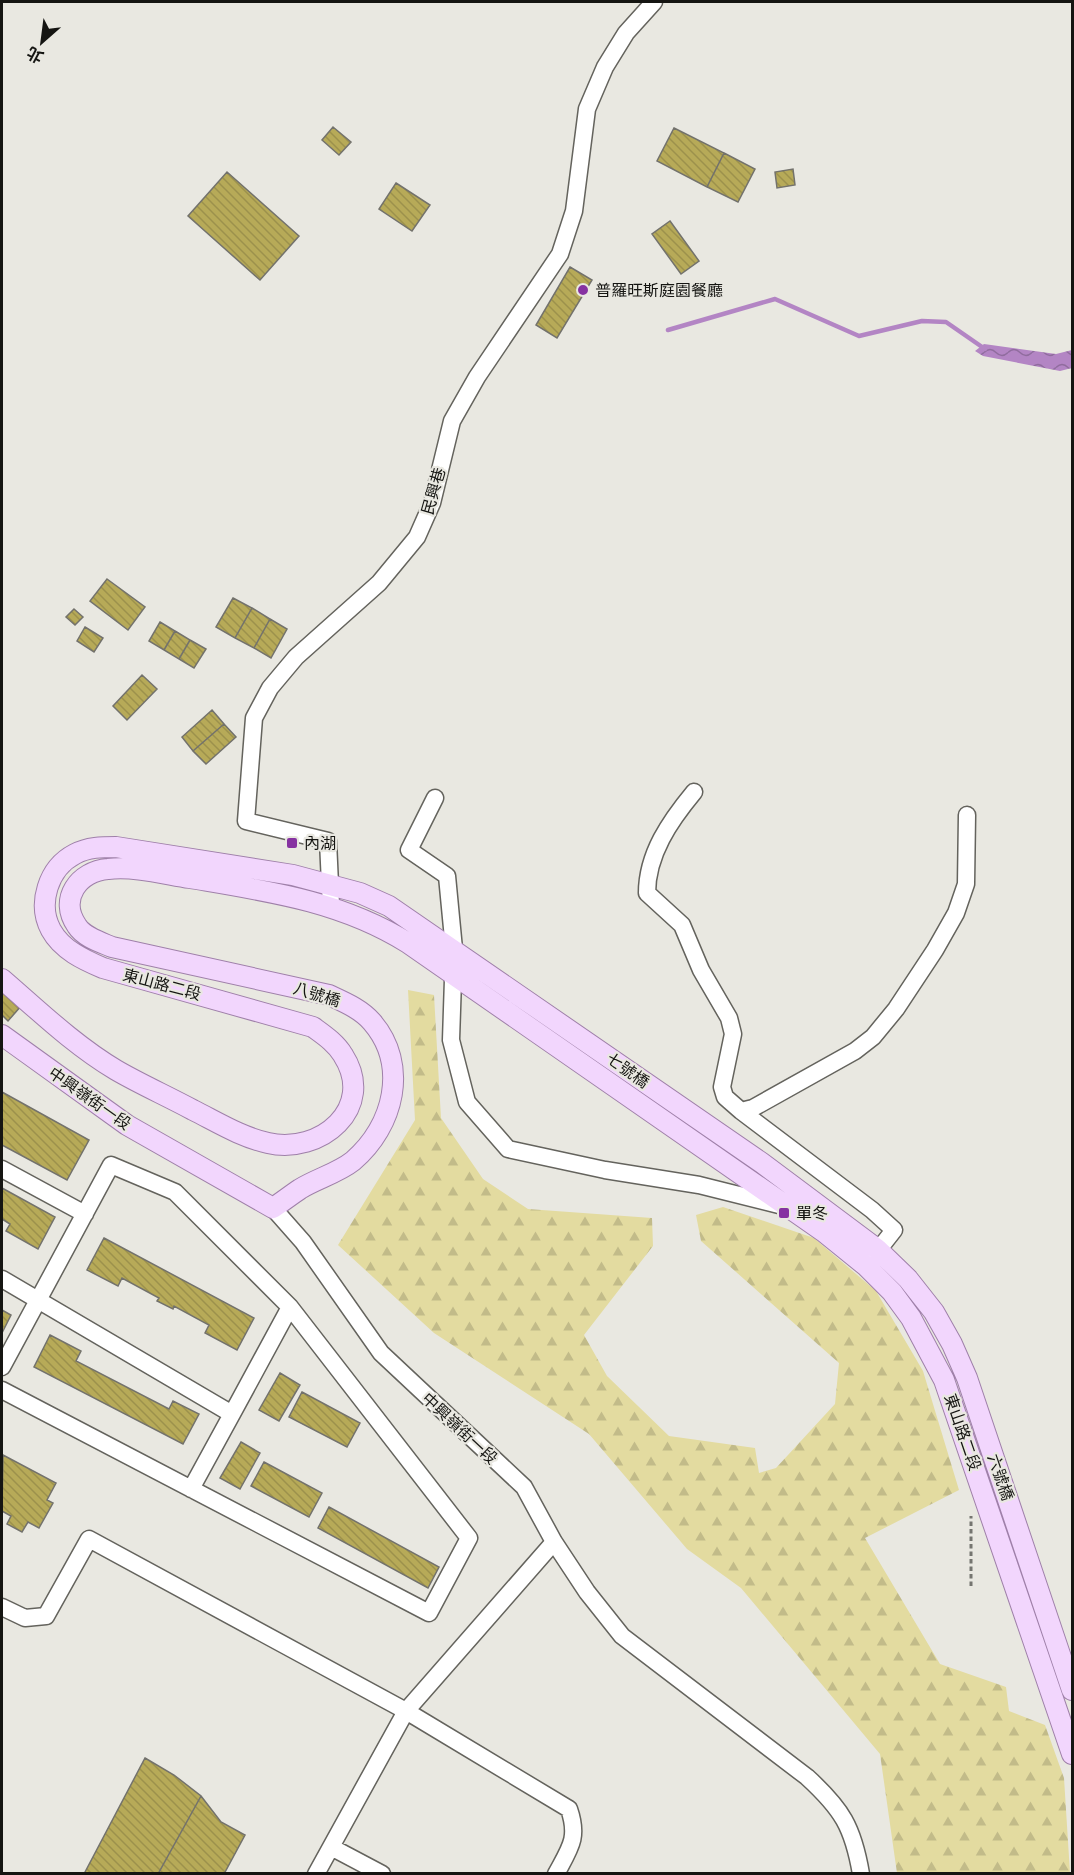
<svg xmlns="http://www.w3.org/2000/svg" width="1074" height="1875" viewBox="0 0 1074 1875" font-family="Lato,'Noto Sans TC',sans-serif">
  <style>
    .forest { fill: url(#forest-firs) }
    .water { fill: url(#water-waves) }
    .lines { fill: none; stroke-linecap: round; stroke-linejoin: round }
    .stream { stroke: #b385c4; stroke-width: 4.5 }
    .building { fill: url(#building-back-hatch); stroke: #73726c; stroke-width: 1.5 }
    .minor-casing { stroke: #64635d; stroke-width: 19 }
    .major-casing { stroke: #9f80a9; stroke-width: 22 }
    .path { stroke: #757570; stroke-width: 3; stroke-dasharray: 4.5 3; stroke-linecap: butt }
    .minor { stroke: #fff; stroke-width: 16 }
    .major { stroke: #f2d6fd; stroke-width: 20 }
    .poi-dot { fill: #8632a1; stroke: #e9e8e1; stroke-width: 2 }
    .labels { text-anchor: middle; stroke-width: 4.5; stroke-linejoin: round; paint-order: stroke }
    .poi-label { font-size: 16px; fill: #151512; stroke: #e9e8e1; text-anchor: start }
    .street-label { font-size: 16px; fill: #151512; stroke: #e9e8e1 }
  </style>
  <defs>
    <pattern id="forest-firs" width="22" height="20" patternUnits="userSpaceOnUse" patternTransform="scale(1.5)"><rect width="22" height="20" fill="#e3dba0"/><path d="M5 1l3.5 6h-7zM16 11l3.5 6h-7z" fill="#c2bb89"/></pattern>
    <pattern id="water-waves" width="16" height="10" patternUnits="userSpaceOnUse" patternTransform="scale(1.5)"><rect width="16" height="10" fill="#b385c4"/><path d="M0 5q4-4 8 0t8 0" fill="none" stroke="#906c9e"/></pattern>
    <pattern id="building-back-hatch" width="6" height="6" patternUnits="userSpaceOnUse" patternTransform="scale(1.5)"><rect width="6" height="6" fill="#b7aa58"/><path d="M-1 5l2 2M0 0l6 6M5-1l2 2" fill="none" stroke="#9c914c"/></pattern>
  </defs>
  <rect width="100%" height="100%" fill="#e9e8e1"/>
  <path class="forest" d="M 408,990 L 434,995 L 441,1118 L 483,1179 L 528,1209 L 652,1218 L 653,1246 L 584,1335 L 607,1376 L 669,1436 L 755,1448 L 759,1473 L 776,1468 L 835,1404 L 839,1363 L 701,1241 L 696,1215 L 723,1207 L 814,1238 L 876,1291 L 923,1371 L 959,1490 L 865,1538 L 940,1664 L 1006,1687 L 1009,1711 L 1045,1725 L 1064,1778 L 1070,1873 L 897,1873 L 880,1754 L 741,1588 L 687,1549 L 589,1434 L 434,1333 L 338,1245 L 415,1120 Z"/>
  <path class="water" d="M 984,344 L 1056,354 L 1072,350 L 1072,368 L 1060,371 L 983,356 L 975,351 Z"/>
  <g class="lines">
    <path class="stream" d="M 668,330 L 775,299 L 859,336 L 922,321 L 946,322 L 985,349"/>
  </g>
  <path class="building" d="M 333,127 L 351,142 L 339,155 L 322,140 Z
    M 674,128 L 724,153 L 707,187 L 657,161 Z
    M 724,153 L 755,169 L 738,202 L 707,187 Z
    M 793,169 L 795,185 L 777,188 L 775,172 Z
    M 227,172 L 299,236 L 260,280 L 188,216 Z
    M 396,183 L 430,205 L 412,231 L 379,209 Z
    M 670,221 L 699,261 L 681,274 L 652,234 Z
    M 570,267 L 592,280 L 557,338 L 536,325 Z
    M 107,579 L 145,607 L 128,630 L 90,601 Z
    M 233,598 L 252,608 L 235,638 L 216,627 Z
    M 252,608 L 270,619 L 254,648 L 235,638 Z
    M 74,609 L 83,617 L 75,625 L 66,617 Z
    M 270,619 L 287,629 L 271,658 L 254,648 Z
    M 160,622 L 175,631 L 164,650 L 149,641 Z
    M 85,627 L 103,638 L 94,652 L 77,641 Z
    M 175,631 L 190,640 L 179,659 L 164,650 Z
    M 190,640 L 206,649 L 194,668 L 179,659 Z
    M 142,675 L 157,689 L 127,720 L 113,706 Z
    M 212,710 L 224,724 L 193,751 L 182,737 Z
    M 224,724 L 236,737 L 206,764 L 193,751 Z
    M 2,989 L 21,1006 L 8,1021 L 2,1015 Z
    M 2,1092 L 89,1140 L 67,1180 L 2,1145 Z
    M 2,1188 L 55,1217 L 38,1249 L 6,1231 L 10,1224 L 2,1219 Z
    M 104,1238 L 254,1318 L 237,1350 L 205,1333 L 209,1325 L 174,1306 L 173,1309 L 157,1301 L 159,1298 L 122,1278 L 118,1286 L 87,1270 Z
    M 2,1310 L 11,1315 L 2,1333 Z
    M 50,1335 L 81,1351 L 76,1361 L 169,1409 L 173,1401 L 199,1414 L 183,1444 L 34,1367 Z
    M 280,1373 L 300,1385 L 279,1421 L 259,1410 Z
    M 302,1392 L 360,1423 L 347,1447 L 289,1417 Z
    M 241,1442 L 260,1453 L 240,1489 L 220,1478 Z
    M 3,1455 L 56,1483 L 47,1500 L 53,1503 L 39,1528 L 28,1522 L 22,1532 L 7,1524 L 11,1516 L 2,1511 Z
    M 264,1462 L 322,1493 L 309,1517 L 251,1486 Z
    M 329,1507 L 439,1567 L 428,1588 L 318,1528 Z
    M 145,1758 L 174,1775 L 201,1796 L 158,1874 L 84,1874 Z
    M 201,1796 L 221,1822 L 245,1835 L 224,1874 L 158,1874 Z"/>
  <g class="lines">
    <g class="minor-casing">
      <path id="minor" d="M 694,792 C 670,821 647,854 647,893 L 682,925 L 701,970 L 729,1018 L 733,1034 L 722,1087 L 725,1097 L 741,1111
        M 435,798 L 409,850 L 447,876 L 454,949 L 451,1040 L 467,1102 L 508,1149 L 605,1170 L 699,1185 L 783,1206
        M 331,906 L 328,841 L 246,821 L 254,718 L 270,688 L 296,657 L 379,583 L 417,537 L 432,503 L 452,421 L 477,377 L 560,254 L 574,211 L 587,109 L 605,67 L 626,33 L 654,2
        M 2,1169 L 85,1214
        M 273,1208 L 303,1242 L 381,1353 L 524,1487 L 554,1542 L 587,1592 L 622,1636 L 807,1777 C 842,1809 853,1827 861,1874
        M 872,1258 L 894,1230 L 872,1210 L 741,1111 L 753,1108 L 855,1051 L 873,1037 L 896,1009 L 935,950 L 956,913 L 966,884 L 967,815
        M 2,1279 L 232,1414 L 290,1307
        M 2,1367 L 111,1165 L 175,1192 L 290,1307 L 469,1538 L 429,1613 L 2,1390
        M 191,1489 L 232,1414
        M 2,1607 L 25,1618 L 46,1616 L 89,1539 L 406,1711 L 569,1809 C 579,1838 570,1848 556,1874
        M 331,1847 L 382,1874
        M 316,1874 L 406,1711 L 554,1542"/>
    </g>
    <g class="major-casing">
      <path id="major" d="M 2,979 C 38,1010 74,1045 116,1070 C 140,1084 167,1096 193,1110 C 217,1122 241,1137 268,1143 C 320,1155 377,1108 343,1055 C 336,1043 324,1035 313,1027 L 103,968 C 84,960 62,950 51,930 C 37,904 48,868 75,854 C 88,847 102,847 116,847 L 293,875 L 360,893 L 389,906 L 762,1163 L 877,1249 L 908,1279 L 934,1312 L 952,1344 L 967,1378 L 1072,1690
        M 2,1035 L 127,1125 L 273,1208 C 282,1202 291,1195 300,1189 C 316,1179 338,1173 353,1161 C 394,1126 409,1065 372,1022 C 361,1009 344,1002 329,995 L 112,947 C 100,942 84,937 77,926 C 58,899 79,871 108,869 C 135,866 164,874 190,878 C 267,891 341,901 408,943 L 824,1232 L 866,1266 L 892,1292 L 911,1318 L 944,1380 L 1072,1754"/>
    </g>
    <path class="path" d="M 971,1586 L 971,1516"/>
    <use href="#minor" class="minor"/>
    <use href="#major" class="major"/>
  </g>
  <g class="poi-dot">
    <circle cx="583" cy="290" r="6"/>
    <rect x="286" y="837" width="12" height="12" rx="3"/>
    <rect x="778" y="1207" width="12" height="12" rx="3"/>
  </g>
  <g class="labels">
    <g class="poi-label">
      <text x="595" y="296">普羅旺斯庭園餐廳</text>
      <text x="304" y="849">內湖</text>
      <text x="796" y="1219">單冬</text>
    </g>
    <g class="street-label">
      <text transform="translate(433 491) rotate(-74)" y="6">民興巷</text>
      <text transform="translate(162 984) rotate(15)" y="6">東山路二段</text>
      <text transform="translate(317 994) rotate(17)" y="6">八號橋</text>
      <text transform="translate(628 1070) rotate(35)" y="6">七號橋</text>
      <text transform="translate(90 1098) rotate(35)" y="6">中興嶺街一段</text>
      <text transform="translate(460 1428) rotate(43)" y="6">中興嶺街一段</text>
      <text transform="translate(963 1432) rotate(71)" y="6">東山路二段</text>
      <text transform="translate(1001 1477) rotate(71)" y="6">六號橋</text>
    </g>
  </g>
  <rect width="1074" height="1875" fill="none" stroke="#151512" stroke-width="6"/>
  <g transform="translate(42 42) rotate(208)" stroke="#e9e8e1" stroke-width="4.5" paint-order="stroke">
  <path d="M0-4.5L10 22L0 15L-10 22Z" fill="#151512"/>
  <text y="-9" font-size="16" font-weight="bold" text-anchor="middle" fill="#151512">北</text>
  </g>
</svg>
